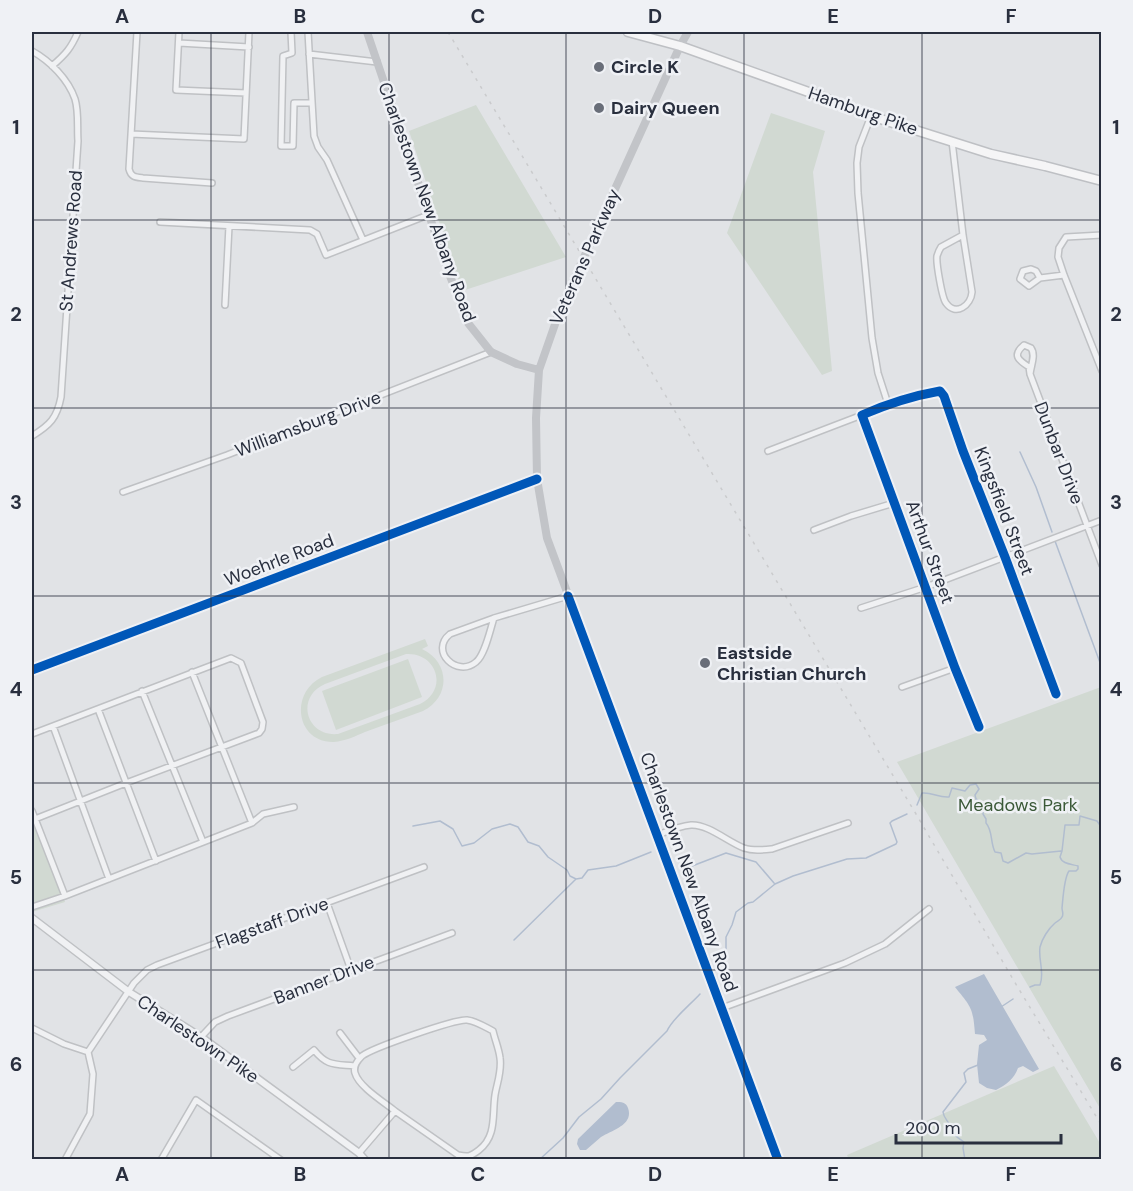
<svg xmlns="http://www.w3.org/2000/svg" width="1133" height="1191" viewBox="0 0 1133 1191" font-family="'DM Sans',sans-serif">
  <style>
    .green { fill: #d1d9d2; fill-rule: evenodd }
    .water { fill: #b1bdcf }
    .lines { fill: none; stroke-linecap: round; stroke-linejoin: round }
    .stream { stroke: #b1bdcf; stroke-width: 1.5 }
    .minor-casing { stroke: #bfc1c4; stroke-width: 8 }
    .tertiary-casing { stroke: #bfc1c4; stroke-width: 9 }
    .primary-casing { stroke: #bec0c4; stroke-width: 11 }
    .minor { stroke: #f0f1f3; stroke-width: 5 }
    .tertiary { stroke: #f0f1f3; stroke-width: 6 }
    .secondary { stroke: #c2c4c8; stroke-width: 8 }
    .primary { stroke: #f5f5f6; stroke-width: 8 }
    .rail { stroke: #cacbcd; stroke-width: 1.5; stroke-dasharray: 3 6; stroke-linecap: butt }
    .cycleway-casing { stroke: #eff1f5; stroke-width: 13 }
    .cycleway { stroke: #0057b8; stroke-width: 9 }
    .grid { fill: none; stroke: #292f3e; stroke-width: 1.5; stroke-opacity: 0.55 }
    .poi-dot { fill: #696e79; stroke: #eff1f5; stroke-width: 2 }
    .labels { text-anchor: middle; stroke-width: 5; stroke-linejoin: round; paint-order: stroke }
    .poi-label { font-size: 18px; font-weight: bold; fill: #292f3e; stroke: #eff1f5; text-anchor: start }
    .street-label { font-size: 18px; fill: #292f3e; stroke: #eff1f5 }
    .park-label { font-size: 18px; fill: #3b5938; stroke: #eff1f5 }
    .neatline { fill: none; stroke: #292f3e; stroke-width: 2 }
    .grid-label { font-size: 20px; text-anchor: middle; font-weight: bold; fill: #292f3e }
  </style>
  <rect width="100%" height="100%" fill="#e1e3e6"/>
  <path class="green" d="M 476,105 L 566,257 L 462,291 L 409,131 Z
    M 771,113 L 825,131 L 813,172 L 832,371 L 822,375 L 727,233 Z
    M 425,639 L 428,646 L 422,649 C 450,662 451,697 423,711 C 404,718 384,725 365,732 C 356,736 345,741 334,742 C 296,743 289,693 322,677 ZM 406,654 C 437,652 449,690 420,704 L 338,734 C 306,737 295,697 325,684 Z
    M 408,659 L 422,697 L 336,730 L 322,691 Z
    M 1101,687 L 1102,687 L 1101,1110 L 897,762 Z
    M 32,818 L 65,902 L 32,912 Z
    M 1054,1066 L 1101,1145 L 1101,1159 L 849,1160 L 847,1155 Z"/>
  <path class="water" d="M 984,974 L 1039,1069 L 1033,1072 L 1023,1066 L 1018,1068 C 1014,1079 1006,1085 996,1090 L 987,1088 L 979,1083 L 977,1064 L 979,1045 L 987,1040 L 984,1035 L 975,1034 C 973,1007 971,1007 955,987 Z
    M 616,1102 C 621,1102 626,1102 628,1108 C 634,1125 612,1130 601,1137 C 596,1141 591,1146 586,1150 L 580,1150 L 577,1144 L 578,1139 Z"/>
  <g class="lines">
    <path class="stream" d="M 1020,452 L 1036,487 L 1052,532
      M 1055,541 L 1102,668
      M 917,805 L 922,793 C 932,792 939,798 949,797 L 952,788 L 965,791 L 970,785 L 976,784 L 979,789 L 975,795 L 976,799 L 984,804 L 983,814 L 986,819 L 986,823 C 993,831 990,842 995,852 L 1001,853 L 1003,861 L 1008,863 L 1026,853 L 1032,854 L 1061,851
      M 413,826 L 440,821 L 453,829 L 462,846 L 474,843 L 492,829 L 510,824 L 518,827 L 528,842 L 539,846 L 548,857 L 567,870 L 570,876 L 576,879
      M 687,868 L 726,853 L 756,862 L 774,883
      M 514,940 L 576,879 L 582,878 L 588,870 L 616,866 L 651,852
      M 724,974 L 727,972 L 728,968 L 726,962 L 726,937 L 732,925 L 736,912 L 748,903 L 753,902 L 775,884 L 793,876 L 847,859 L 866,858 L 896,844 L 897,842 L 890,823 L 892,821 L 907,814
      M 1030,987 L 1035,985 L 1040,985 C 1045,973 1038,960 1040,947 C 1042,939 1048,929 1055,923 C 1057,921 1061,920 1062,917 C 1064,914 1062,911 1062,908 C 1063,898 1064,878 1069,871 L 1076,871 L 1078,869 L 1078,866 C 1071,864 1062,864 1060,857 L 1062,851 L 1065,825 L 1079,825 L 1080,816 L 1097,821 L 1102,828
      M 1001,1007 L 1013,999
      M 539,1160 L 563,1138 L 579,1117 L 601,1099 L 620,1078 L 667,1031 C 672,1019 690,1005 700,994
      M 965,1160 L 963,1148 L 964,1142 C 955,1136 955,1136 950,1126 C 948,1120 944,1119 943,1112 L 966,1082 L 964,1073 L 968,1069 L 978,1065"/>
    <g class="minor-casing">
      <path id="minor" d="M 137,32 L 129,169 C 131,177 135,177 143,178 L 212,183
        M 179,32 L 176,90 L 246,93
        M 291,32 L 292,53 L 283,56 L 281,146 L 293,146 L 294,103 L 312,103
        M 308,32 L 314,136 L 318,147 L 327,160 L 363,240
        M 179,43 L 249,47
        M 32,51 C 50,61 68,79 75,99 C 79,112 77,128 78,141 L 61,397 C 57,418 50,425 32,436
        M 309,54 L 377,62
        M 52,66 C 66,54 71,48 78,32
        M 871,116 L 859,147 L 857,163 L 858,193 L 872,338 L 878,373 L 888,404
        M 131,134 L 244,139 L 249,32
        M 952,141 L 963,235 L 972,292 C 971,305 956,317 946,303 C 942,298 936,263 937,256 C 938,253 939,250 941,247 L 963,235
        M 160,222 L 310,230 L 317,234 L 326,255 L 428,215
        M 1102,235 L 1066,237 L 1059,248 L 1058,257 L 1064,275 L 1102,371
        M 1040,278 L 1036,271 L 1031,269 L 1023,271 L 1020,279 L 1029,286 L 1040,278 L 1064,275
        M 225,305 L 229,226
        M 1030,374 C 1031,365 1036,355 1031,348 L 1024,345 C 1012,355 1018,360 1029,367 L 1030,374 L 1102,565
        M 768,451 L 862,415
        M 123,492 L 227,455 L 491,352
        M 814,530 L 851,516 L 894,503
        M 861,608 L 926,587 L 1102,520
        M 494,618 C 490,630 485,655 476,662 C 457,678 429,651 450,634 Z
        M 494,618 L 568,596
        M 32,670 L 537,479
        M 192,672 L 252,823
        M 902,687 L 955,668
        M 142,691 L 203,842
        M 98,709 L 156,861
        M 53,726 L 109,879
        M 979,727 L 955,668 L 862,415 C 887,404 912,396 940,391 L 944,396 L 963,451 L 1005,557 L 1056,694
        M 32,734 L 231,658 L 241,663 L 263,722 L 262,729 L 259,733 L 126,783 L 35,819
        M 32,811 L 65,896
        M 658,835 C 668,831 679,826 691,825 C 708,824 728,842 744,848 C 753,851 762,850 772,849 L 848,823
        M 327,903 L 351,970
        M 32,907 L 65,896 L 252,823 L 263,814 L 294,807
        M 722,1008 L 845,963 L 885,944 L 929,909
        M 32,1028 L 64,1044 L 88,1052
        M 340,1033 L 359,1058
        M 201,1037 L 215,1022 L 228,1016 L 452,933
        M 293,1067 L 314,1050 C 327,1066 334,1064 354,1066
        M 359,1153 L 395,1111 L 458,1155 C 468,1157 470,1157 479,1150 C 497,1136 492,1115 495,1095 C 497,1083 502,1071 500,1058 C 499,1049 495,1040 493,1031 C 485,1027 476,1021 467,1020 C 455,1019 372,1048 362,1056 C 357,1061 353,1066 355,1073 C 359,1087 384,1102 395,1111
        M 65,1160 L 90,1114 L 93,1074 L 88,1052 L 134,983 L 147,970 L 157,965 L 424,867
        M 161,1160 L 196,1100 L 281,1160"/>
    </g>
    <g class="tertiary-casing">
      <path id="tertiary" d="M 32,918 L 129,992 L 201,1037 L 359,1153 L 365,1160"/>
    </g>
    <g class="primary-casing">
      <path id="primary" d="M 628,32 L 680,46 L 828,99 L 871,116 L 893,123 L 991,154 L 1045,166 L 1102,181"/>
    </g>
    <use href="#minor" class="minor"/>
    <use href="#tertiary" class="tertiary"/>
    <path class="secondary" d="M 367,32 L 447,268 L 468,323 L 491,352 L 517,364 L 539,370
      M 688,32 L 680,46 L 560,310 L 539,370 L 536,418 L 537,479 L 547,538 L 778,1160"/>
    <use href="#primary" class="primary"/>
    <path class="rail" d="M 448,32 L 916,814 L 1017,986 L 1102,1126"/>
    <g class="cycleway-casing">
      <path id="cycleway" d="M 568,596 L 778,1160
        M 32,670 L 537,479
        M 979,727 L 955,668 L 862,415 C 887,404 912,396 940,391 L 944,396 L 963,451 L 1005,557 L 1056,694"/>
    </g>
    <use href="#cycleway" class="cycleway"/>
  </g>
  <path class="grid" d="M 211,32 L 211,1160M 389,32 L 389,1160M 566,32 L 566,1160M 744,32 L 744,1160M 922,32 L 922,1160M 32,220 L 1102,220M 32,408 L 1102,408M 32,596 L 1102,596M 32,783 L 1102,783M 32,970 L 1102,970"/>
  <g class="poi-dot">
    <circle cx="599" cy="67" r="6"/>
    <circle cx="599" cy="108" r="6"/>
    <circle cx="705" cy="663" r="6"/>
  </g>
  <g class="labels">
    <g class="poi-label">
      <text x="611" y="73">Circle K</text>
      <text x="611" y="114">Dairy Queen</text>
      <text x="717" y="659">Eastside<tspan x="717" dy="21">Christian Church</tspan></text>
    </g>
    <g class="street-label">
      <text transform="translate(863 111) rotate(19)" y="6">Hamburg Pike</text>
      <text transform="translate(427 202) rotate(70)" y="6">Charlestown New Albany Road</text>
      <text transform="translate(71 241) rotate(-86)" y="6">St Andrews Road</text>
      <text transform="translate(585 257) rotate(-66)" y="6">Veterans Parkway</text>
      <text transform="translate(308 424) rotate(-21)" y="6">Williamsburg Drive</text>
      <text transform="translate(1059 453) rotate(69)" y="6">Dunbar Drive</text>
      <text transform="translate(1004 511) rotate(69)" y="6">Kingsfield Street</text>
      <text transform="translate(930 552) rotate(70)" y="6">Arthur Street</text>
      <text transform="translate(279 560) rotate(-21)" y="6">Woehrle Road</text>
      <text transform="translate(689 872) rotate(70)" y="6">Charlestown New Albany Road</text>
      <text transform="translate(272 923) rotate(-20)" y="6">Flagstaff Drive</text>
      <text transform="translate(324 980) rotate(-21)" y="6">Banner Drive</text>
      <text transform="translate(198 1039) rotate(34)" y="6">Charlestown Pike</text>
    </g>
    <g class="park-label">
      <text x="1018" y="811">Meadows Park</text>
    </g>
  </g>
  <rect width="1133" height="1191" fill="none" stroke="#eff1f5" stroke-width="66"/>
  <path d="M896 1134v9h165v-9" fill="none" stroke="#292f3e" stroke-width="3"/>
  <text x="905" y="1134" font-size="18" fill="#292f3e" stroke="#eff1f5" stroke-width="4.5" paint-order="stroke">200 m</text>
  <rect x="33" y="33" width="1067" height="1125" class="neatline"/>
  <g class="grid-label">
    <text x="122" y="23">A</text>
    <text x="300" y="23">B</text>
    <text x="478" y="23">C</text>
    <text x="655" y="23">D</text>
    <text x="833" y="23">E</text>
    <text x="1011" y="23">F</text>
    <text x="16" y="134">1</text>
    <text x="1116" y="134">1</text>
    <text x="16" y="321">2</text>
    <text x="1116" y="321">2</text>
    <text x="16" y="509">3</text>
    <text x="1116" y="509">3</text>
    <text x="16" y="696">4</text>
    <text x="1116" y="696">4</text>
    <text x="16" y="884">5</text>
    <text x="1116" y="884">5</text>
    <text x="16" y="1071">6</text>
    <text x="1116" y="1071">6</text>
    <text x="122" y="1181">A</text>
    <text x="300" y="1181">B</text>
    <text x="478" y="1181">C</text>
    <text x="655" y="1181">D</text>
    <text x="833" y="1181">E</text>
    <text x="1011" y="1181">F</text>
  </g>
</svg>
